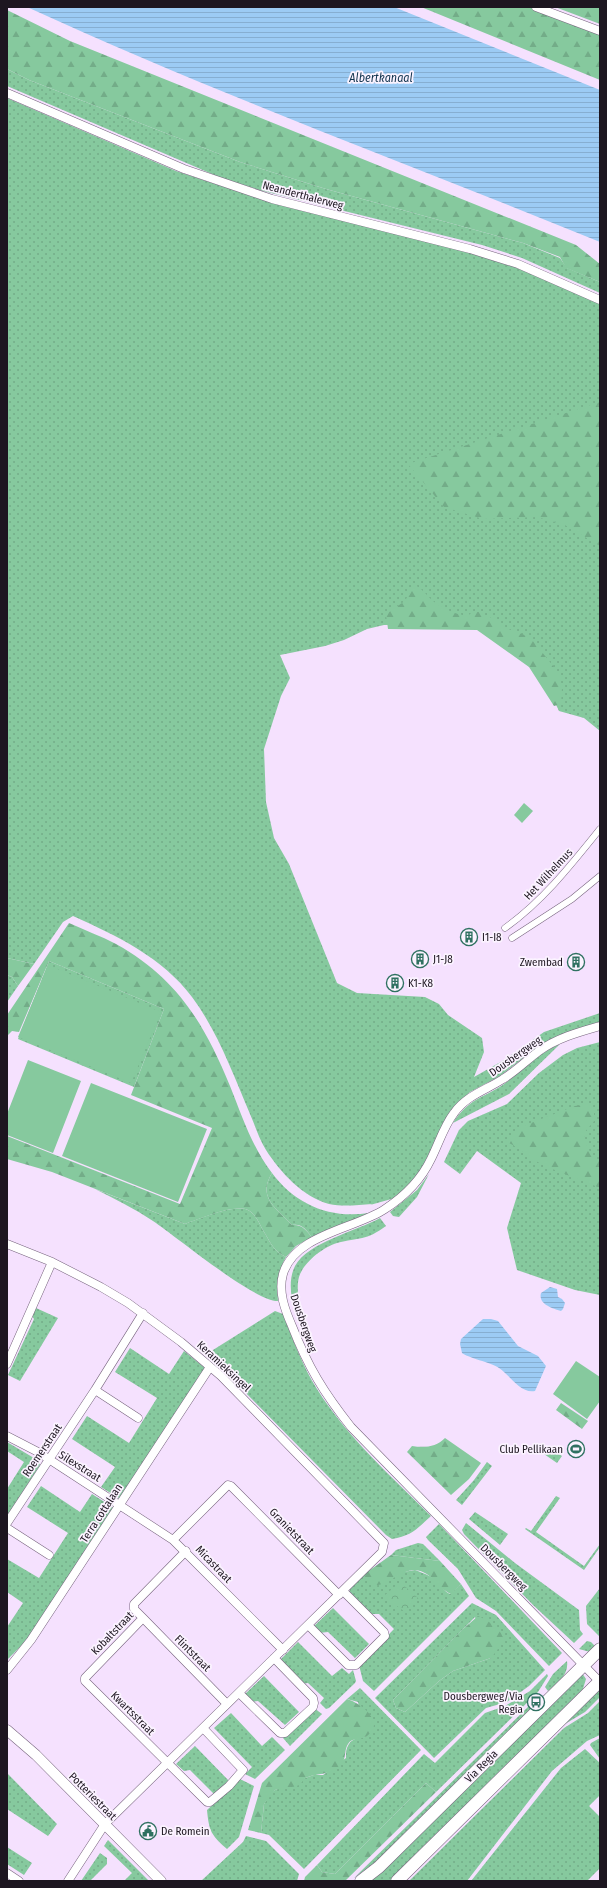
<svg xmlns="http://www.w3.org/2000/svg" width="607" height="1888" viewBox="0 0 607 1888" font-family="'Fira Sans Condensed',sans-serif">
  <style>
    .grass { fill: url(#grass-dots); fill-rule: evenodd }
    .forest { fill: url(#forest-firs) }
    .park { fill: url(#park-crowns) }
    .pitch { fill: #86c99e }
    .water { fill: url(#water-rules) }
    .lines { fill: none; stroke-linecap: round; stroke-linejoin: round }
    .pedestrian-casing { stroke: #77647e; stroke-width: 7 }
    .minor-casing { stroke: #77647e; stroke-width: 9 }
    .tertiary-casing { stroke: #77647e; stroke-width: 11 }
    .primary-casing { stroke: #77647e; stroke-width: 13 }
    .pedestrian { stroke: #fff; stroke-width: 6 }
    .minor { stroke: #fff; stroke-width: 8 }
    .tertiary { stroke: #fff; stroke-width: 10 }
    .primary { stroke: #fff; stroke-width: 12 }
    .labels { text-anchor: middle; stroke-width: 3.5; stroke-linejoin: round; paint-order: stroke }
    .street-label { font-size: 11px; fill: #1d1620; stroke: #fbf3ff }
    .poi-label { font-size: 11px; fill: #1d1620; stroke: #fbf3ff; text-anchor: start }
    .water-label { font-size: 12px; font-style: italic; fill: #10334e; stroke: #fbf3ff }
  </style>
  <defs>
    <pattern id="grass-dots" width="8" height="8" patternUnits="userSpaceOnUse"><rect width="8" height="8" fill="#86c99e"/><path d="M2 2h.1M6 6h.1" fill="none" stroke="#73ac88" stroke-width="1.8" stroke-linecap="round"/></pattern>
    <pattern id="forest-firs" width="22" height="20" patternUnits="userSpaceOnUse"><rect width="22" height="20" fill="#86c99e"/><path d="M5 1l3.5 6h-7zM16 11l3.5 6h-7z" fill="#73ac88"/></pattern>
    <pattern id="park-crowns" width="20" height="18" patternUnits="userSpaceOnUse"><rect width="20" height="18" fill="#86c99e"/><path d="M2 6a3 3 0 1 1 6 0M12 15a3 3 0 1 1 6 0" fill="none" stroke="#73ac88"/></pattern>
    <pattern id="water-rules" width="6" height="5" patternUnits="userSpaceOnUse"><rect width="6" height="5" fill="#9ccbf4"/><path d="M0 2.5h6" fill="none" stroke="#86aed1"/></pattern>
  </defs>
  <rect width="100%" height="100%" fill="#f5e1fe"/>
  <path class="grass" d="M 7,69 L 29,80 L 240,162 L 326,189 L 523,243 L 560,258 L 567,268 L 600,282 L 600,293 L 522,258 L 482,245 L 259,190 L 219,177 L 7,86 Z
    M 7,98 L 176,171 L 252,196 L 479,255 L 518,268 L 600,304 L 600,731 L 584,718 L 559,711 L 539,669 L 478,622 L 461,624 L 384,625 L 367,629 L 344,640 L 325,646 L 280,655 L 290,678 L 281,696 L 264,749 L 266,802 L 274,838 L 289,864 L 337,983 L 357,993 L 425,997 L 439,1004 L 448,1015 L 482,1038 L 484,1052 L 474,1077 L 504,1060 L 544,1032 L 600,1013 L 600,1022 L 561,1035 L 539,1046 L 500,1076 L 470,1092 L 458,1103 L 416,1179 L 395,1198 L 370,1205 L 372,1204 C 358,1205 343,1207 329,1204 C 303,1197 280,1172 266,1150 C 259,1139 255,1125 250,1114 C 233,1074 218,1032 192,997 C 162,957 117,936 73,916 L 63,922 L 34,964 L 7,958 Z
    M 49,961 L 164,1009 L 134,1087 L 18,1039 Z
    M 7,975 L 12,977 L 18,986 L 7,1002 Z
    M 600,1042 L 600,1295 L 575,1290 L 517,1270 L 507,1228 L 521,1183 L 477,1151 L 460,1174 L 444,1162 L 459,1130 L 468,1121 L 507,1104 L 539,1073 L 563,1055 L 577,1048 Z
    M 560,1044 L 509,1094 L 453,1123 C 469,1098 482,1099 504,1084 C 523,1070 538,1053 560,1044 Z
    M 272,1173 C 296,1205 330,1219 369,1213 L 312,1237 C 306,1230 302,1223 292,1225 C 276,1208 257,1197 272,1173 Z
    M 429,1174 L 417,1197 L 399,1217 L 393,1216 L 390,1212 L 417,1190 Z
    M 95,1189 L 185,1224 C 199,1219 233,1204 248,1210 C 256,1214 260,1225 264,1232 C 272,1245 273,1250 286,1257 C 278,1271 277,1285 278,1301 C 255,1302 177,1237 153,1221 C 135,1209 115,1199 95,1189 Z
    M 380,1218 L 386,1226 C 366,1241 359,1237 337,1243 C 323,1247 303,1263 299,1277 C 297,1284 298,1292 298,1299 L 292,1299 C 290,1288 290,1276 295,1266 C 308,1242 357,1231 380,1218 Z
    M 36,1308 L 58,1318 L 20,1381 L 8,1375 L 34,1319 L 32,1316 Z
    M 275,1311 L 283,1314 C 293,1339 302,1365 317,1389 C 347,1437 391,1476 431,1516 C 417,1529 411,1536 392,1539 L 386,1535 L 238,1385 L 205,1355 Z
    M 130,1348 L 169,1374 L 184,1351 L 205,1368 L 120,1499 L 101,1487 L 115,1467 L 72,1439 L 87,1416 L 129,1443 L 157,1398 L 115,1372 Z
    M 7,1442 L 39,1461 L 40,1465 L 9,1514 L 7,1512 L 7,1489 L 24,1462 L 7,1451 Z
    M 549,1447 L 562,1456 L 557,1463 L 544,1454 Z
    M 487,1462 L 492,1466 L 462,1505 L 456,1500 L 474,1480 Z
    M 41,1486 L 80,1512 L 92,1494 L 114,1508 L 28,1639 L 7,1660 L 7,1627 L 23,1603 L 7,1592 L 7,1559 L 39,1578 L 68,1533 L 27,1507 Z
    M 556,1496 L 560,1498 L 536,1532 L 584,1566 L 600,1544 L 600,1547 L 584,1570 L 525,1529 L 526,1528 L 531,1531 Z
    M 475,1512 L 508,1534 L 500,1545 L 469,1519 Z
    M 466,1523 L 515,1563 L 579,1610 L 580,1630 L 583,1634 L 574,1643 L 533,1605 L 464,1534 L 462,1530 Z
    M 439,1524 L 562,1653 L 549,1666 L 496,1611 L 476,1598 L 458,1569 L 428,1540 L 426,1537 Z
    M 418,1543 L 423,1544 L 440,1561 L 391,1555 L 396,1550 Z
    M 415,1570 C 423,1573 429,1575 436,1580 C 442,1585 443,1591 450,1594 L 461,1584 L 469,1596 L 374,1691 L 363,1681 L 359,1665 L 394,1629 L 379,1614 L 371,1614 L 349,1592 L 350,1590 L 349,1588 L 363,1575 L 394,1577 L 403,1572 Z
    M 600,1588 L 600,1637 L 587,1624 L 586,1606 Z
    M 472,1603 L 496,1615 L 545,1670 L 529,1686 L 507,1702 L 486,1708 L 434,1758 L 375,1698 ZM 475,1617 L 491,1658 L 453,1671 L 439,1681 L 405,1712 L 396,1708 L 393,1700 Z
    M 333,1608 L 369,1644 L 355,1658 L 328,1632 L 319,1633 L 313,1627 Z
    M 587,1641 L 591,1642 L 597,1648 L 590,1652 L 579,1649 Z
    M 298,1642 L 332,1676 L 342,1668 L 349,1674 L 353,1670 L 356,1681 L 355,1683 L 329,1708 L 326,1709 L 320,1703 L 324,1698 L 308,1683 L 301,1684 L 279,1661 Z
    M 567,1661 C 569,1675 558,1682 548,1691 L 545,1687 L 553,1674 Z
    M 582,1673 L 586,1679 L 582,1692 L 393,1881 L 368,1881 Z
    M 547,1674 L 548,1676 L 538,1692 L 436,1792 L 426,1783 L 335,1874 L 322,1872 L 317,1865 L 424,1754 L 435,1763 L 485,1713 L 505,1706 L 530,1691 Z
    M 264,1676 L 299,1712 L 285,1725 L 258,1701 L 251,1702 L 244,1695 Z
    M 600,1684 L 600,1697 L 585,1712 L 565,1724 Z
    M 360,1688 L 421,1750 L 304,1869 L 269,1835 L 261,1833 L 264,1804 L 270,1794 L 275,1790 L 305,1778 L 314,1775 L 323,1775 L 346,1758 C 345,1744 352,1737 366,1737 L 358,1702 L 347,1699 Z
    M 600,1701 L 600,1735 L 587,1741 L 552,1771 L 467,1881 L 409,1881 L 564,1728 L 588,1713 Z
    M 531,1704 L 533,1707 L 377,1861 L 354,1878 Z
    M 314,1708 L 322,1714 L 290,1746 L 283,1738 Z
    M 231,1713 L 262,1746 L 272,1737 L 285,1750 L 255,1779 L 245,1774 L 252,1767 L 214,1728 Z
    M 600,1738 L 600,1759 L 590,1745 L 591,1743 Z
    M 195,1746 L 230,1782 L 216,1796 L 190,1770 L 184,1771 L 176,1764 Z
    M 585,1749 L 600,1763 L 600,1795 L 589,1806 L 600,1817 L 600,1868 L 587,1881 L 471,1881 L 561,1768 Z
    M 7,1773 L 57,1824 L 48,1836 L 7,1809 Z
    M 240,1779 L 254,1786 L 239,1837 L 227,1849 C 211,1835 209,1831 207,1810 Z
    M 246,1836 L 266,1841 L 299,1874 L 297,1881 L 201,1881 L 243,1842 Z
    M 108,1840 L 149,1881 L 124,1881 L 132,1873 L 104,1846 Z
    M 7,1847 L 32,1863 L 24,1875 L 7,1864 Z
    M 100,1853 L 107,1858 L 107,1864 L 90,1881 L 81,1881 Z"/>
  <path class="forest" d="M 421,7 L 544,7 L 600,29 L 600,80 Z
    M 555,7 L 600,7 L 600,24 Z
    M 7,10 L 70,41 L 576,245 L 600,264 L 600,282 L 566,268 L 560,257 L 523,243 L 326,189 L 240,162 L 29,80 L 7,69 Z
    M 600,402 L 600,546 L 565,525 L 537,517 L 483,519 L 444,507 L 408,464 Z
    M 414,585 C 422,588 426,595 433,601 C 441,608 457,615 468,616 L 472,612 L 479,612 L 496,620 L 500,626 L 530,637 L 557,671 L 562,686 L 561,704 L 554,706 L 529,667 L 477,630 L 388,629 L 386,614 L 405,601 Z
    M 69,923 C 84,930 101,936 116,944 C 177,978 204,1023 230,1086 C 242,1116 252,1147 272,1173 C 257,1197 276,1208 292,1225 C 302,1224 306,1230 312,1237 L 296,1246 L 286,1257 C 273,1250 272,1245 264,1232 C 260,1225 256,1214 248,1210 C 233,1204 200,1219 185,1224 L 52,1172 L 7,1159 L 7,1136 L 180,1204 L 212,1128 L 131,1095 L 164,1009 L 49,961 L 19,1032 L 12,1031 L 7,1036 L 7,1015 Z
    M 7,958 L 34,964 L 18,986 L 12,977 L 7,975 Z
    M 587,1104 L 594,1110 L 594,1121 L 584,1133 C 585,1143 590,1157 600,1161 L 600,1188 C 582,1180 562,1174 544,1165 C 530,1159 521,1148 507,1142 L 518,1128 L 575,1106 Z
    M 561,1403 L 588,1421 L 582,1429 L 556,1410 Z
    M 445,1438 L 481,1463 L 469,1479 L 451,1495 L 407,1452 L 412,1446 C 425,1448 436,1447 445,1438 Z
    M 391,1555 L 440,1561 L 461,1584 L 451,1594 C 437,1588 433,1572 415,1570 C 401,1569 382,1590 372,1584 C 369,1583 365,1578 363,1575 Z
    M 478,1616 C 489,1621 502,1629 504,1641 L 491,1658 L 453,1671 L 439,1681 L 405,1712 L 396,1708 L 393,1700 L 462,1630 Z
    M 347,1699 C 361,1703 386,1722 367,1736 C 362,1740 352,1737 348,1744 C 343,1752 348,1761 337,1768 C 328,1775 318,1773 308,1777 C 303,1778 303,1782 299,1785 C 292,1788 283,1788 275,1790 L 264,1804 L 261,1833 L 248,1830 L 262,1783 Z
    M 426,1783 L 436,1792 L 345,1881 L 304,1881 L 305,1877 L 317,1865 L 322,1872 L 335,1874 Z"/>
  <path class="park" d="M 400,1582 L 419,1599 L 405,1612 L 384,1596 Z"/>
  <path class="pitch" d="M 524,803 L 533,811 L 522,823 L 514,815 Z
    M 48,965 L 161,1012 L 131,1083 L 18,1037 Z
    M 28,1060 L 81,1081 L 53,1153 L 7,1135 L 7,1114 Z
    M 91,1083 L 207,1129 L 178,1202 L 62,1156 Z
    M 576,1361 L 600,1377 L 600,1401 L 587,1419 L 553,1394 Z"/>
  <path class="water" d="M 27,7 L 394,7 L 600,90 L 600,242 C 409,164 214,93 27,7 Z
    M 550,1287 L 557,1289 L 558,1297 L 562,1299 L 565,1303 L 563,1309 L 561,1311 C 552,1308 538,1304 541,1293 Z
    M 483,1319 L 491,1319 L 498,1321 L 518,1346 L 538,1356 L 546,1366 L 535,1391 C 520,1394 510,1375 499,1368 C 492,1363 466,1357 462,1353 L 460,1344 L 461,1339 Z"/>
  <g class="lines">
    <g class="pedestrian-casing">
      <path id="pedestrian" d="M 505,928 C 543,901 571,865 600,829
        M 512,938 L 572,899 L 600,876"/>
    </g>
    <g class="minor-casing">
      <path id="minor" d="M 536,7 L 600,31
        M 7,93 L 184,169 L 272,199 L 470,249 L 518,264 L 600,300
        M 7,1244 L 52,1262 L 101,1287 L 128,1303 L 181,1342 L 221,1376 L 384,1543 L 382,1552 L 105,1824 L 68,1881
        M 7,1364 L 52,1262
        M 95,1390 L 138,1418
        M 7,1436 L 38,1452 L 173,1540 L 283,1650
        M 7,1523 L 95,1390 L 143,1313
        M 7,1528 L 49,1555
        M 173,1540 L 228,1485 L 231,1486 L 339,1595
        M 186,1551 L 134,1604 L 134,1609 L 143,1618 L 85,1678 L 85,1681 L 207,1802 L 210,1802 L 229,1786 L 243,1770 L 203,1728
        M 143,1618 L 227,1704
        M 308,1625 L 348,1665 L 356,1665 L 385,1636 L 384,1632 L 343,1591
        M 7,1670 L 31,1640 L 210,1367
        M 599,1681 L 351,1427 C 324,1393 308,1367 292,1326 C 285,1310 278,1292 283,1274 C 295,1234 355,1229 385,1209 C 405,1196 421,1180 431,1159 C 439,1143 444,1126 454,1113 C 467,1095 486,1090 503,1079 C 516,1071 527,1060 539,1051 C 557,1038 579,1032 600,1026
        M 239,1693 L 280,1733 L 285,1733 L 313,1707 L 314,1703 L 313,1698 L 274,1658
        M 7,1873 L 19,1881"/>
    </g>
    <g class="tertiary-casing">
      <path id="tertiary" d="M 7,1730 L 36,1755 L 161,1881"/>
    </g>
    <g class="primary-casing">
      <path id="primary" d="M 361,1881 L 379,1867 L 600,1649
        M 397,1881 L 600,1681"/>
    </g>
    <use href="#pedestrian" class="pedestrian"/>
    <use href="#minor" class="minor"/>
    <use href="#tertiary" class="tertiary"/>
    <use href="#primary" class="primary"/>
  </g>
  <defs>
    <g id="building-ring" transform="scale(0.9)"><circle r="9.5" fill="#fbf3ff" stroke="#2f7161" stroke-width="1.5"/><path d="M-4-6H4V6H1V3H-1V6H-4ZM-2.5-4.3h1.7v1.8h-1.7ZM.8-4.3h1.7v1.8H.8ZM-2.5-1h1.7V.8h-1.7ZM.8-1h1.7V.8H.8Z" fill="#2f7161"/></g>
    <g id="stadium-ring" transform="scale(0.9)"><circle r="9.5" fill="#fbf3ff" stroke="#2f7161" stroke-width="1.5"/><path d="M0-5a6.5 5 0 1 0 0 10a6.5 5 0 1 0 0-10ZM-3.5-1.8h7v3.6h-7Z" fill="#2f7161"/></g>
    <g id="bus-ring" transform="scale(0.9)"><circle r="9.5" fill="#fbf3ff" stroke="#2f7161" stroke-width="1.5"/><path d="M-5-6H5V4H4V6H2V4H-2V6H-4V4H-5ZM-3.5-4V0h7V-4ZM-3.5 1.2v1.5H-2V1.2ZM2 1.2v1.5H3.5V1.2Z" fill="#2f7161"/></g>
    <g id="civic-ring" transform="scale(0.9)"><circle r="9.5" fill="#fbf3ff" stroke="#2f7161" stroke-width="1.5"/><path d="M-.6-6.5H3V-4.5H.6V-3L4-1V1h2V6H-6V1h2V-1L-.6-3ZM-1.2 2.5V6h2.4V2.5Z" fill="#2f7161"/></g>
  </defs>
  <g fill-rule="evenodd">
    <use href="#building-ring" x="469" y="937"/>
    <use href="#building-ring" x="420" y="959"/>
    <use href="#building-ring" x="576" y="962"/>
    <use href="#building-ring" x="395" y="983"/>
    <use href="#stadium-ring" x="576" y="1449"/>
    <use href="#bus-ring" x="536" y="1702"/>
    <use href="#civic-ring" x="148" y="1831"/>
  </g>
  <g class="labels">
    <g class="street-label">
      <text transform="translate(303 195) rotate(15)" y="4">Neanderthalerweg</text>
      <text transform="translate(548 874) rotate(-47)" y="4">Het Wilhelmus</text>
      <text transform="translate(515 1056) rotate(-35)" y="4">Dousbergweg</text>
      <text transform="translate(304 1323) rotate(71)" y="4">Dousbergweg</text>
      <text transform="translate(224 1366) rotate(43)" y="4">Keramieksingel</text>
      <text transform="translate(42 1450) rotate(-56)" y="4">Roemerstraat</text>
      <text transform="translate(80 1466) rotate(32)" y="4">Silexstraat</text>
      <text transform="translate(101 1513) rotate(-57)" y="4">Terra cottalaan</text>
      <text transform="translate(292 1531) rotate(46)" y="4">Granietstraat</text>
      <text transform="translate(214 1564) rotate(46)" y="4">Micastraat</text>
      <text transform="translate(504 1567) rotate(45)" y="4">Dousbergweg</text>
      <text transform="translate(112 1633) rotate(-46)" y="4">Kobaltstraat</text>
      <text transform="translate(193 1653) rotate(45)" y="4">Flintstraat</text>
      <text transform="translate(133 1713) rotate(45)" y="4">Kwartsstraat</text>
      <text transform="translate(481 1766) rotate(-45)" y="4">Via Regia</text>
      <text transform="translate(93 1796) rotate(45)" y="4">Potteriestraat</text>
    </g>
    <g class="poi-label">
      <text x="482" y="941">I1-I8</text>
      <text x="433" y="963">J1-J8</text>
      <text x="563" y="966" text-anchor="end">Zwembad</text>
      <text x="408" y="987">K1-K8</text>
      <text x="563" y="1453" text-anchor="end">Club Pellikaan</text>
      <text x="523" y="1700" text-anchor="end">Dousbergweg/Via<tspan x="523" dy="13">Regia</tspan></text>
      <text x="161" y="1835">De Romein</text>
    </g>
    <g class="water-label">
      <text x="381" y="82">Albertkanaal</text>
    </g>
  </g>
  <rect width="607" height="1888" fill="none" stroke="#1d1620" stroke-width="16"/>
</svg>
